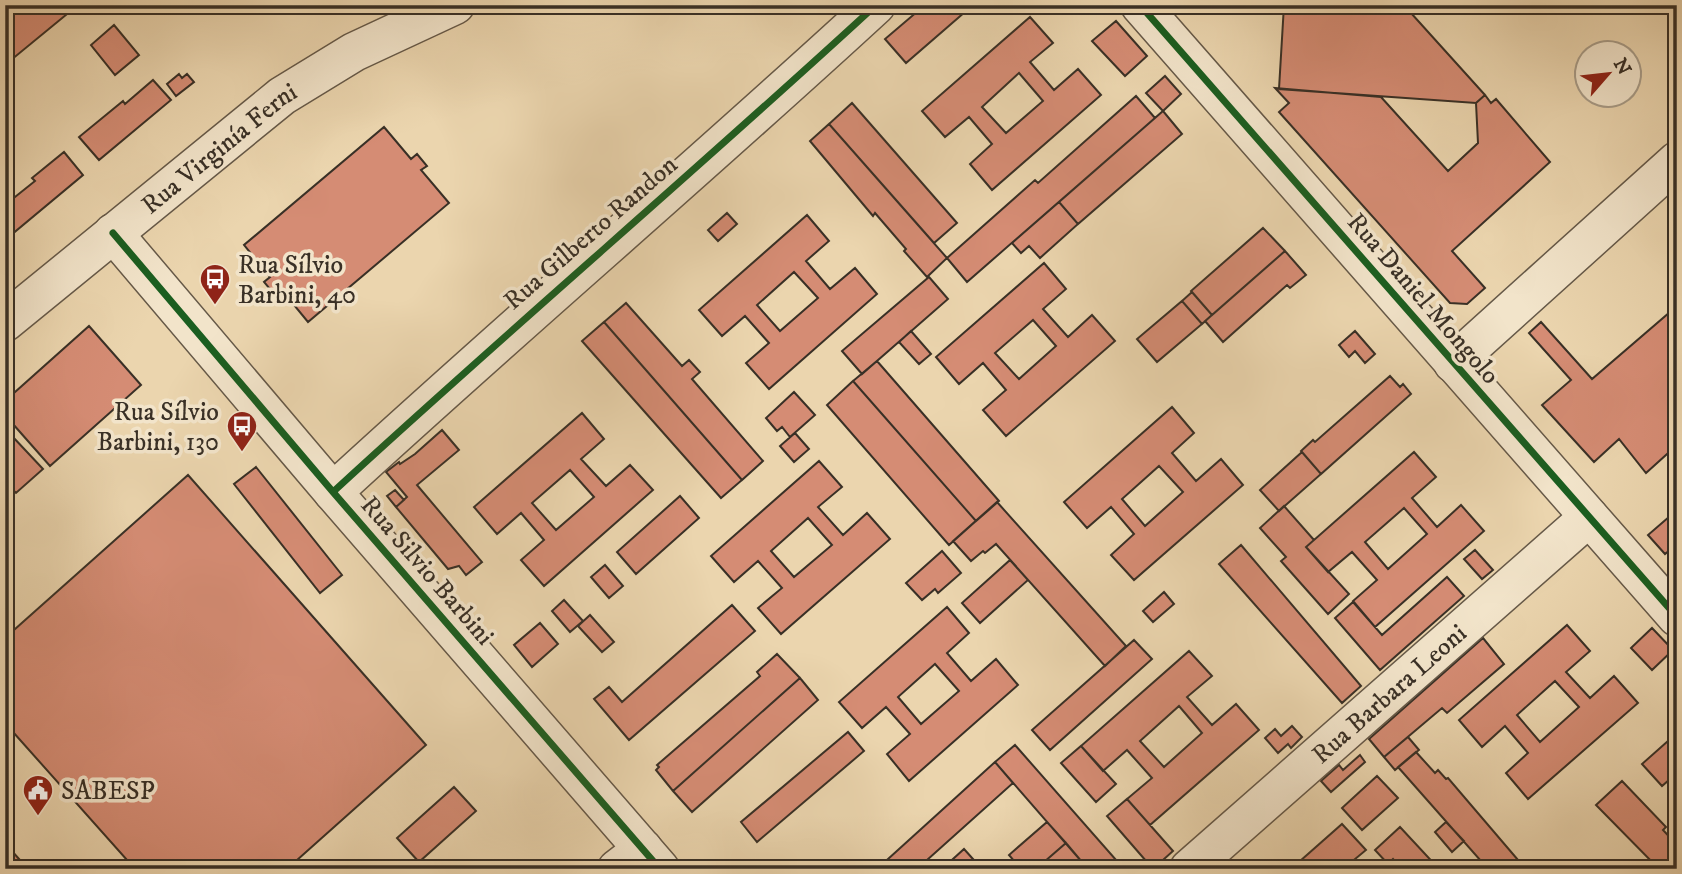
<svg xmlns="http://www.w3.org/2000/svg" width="1682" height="874" viewBox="0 0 1682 874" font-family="'IM FELL DW Pica',serif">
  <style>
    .building { fill: #d58c74; stroke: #393026; stroke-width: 2; fill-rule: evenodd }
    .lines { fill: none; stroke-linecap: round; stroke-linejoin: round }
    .minor-casing { stroke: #665948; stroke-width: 41 }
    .minor { stroke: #f2e4ca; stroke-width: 38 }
    .cycleway-casing { stroke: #f2e4ca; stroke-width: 11 }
    .cycleway { stroke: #1b5e20; stroke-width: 7 }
    .labels { text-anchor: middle; stroke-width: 7; stroke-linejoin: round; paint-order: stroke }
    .street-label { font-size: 26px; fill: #393026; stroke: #f2e4ca }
    .poi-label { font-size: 26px; fill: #393026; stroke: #f2e4ca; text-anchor: start }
  </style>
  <rect width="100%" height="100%" fill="#ebd5ae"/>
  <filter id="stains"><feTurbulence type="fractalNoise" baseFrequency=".00286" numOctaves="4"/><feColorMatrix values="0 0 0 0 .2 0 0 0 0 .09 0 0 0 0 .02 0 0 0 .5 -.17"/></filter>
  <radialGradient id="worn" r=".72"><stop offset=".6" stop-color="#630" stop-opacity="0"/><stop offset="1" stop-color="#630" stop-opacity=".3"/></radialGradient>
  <path class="building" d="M 24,5 L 78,5 L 5,65 L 5,21 Z
    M 925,5 L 973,5 L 906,63 L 885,39 Z
    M 1284,5 L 1316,5 L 1411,13 L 1485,95 L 1476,103 L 1279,89 Z
    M 1030,17 L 1053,43 L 1030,62 L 1054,90 L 1078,69 L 1101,95 L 992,190 L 970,164 L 992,144 L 969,117 L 945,137 L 922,111 ZM 1019,73 L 1043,101 L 1006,133 L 982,107 Z
    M 1116,21 L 1147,56 L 1125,76 L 1092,41 Z
    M 114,25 L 139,55 L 115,75 L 91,45 Z
    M 179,74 L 182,78 L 187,74 L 194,82 L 176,96 L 167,84 Z
    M 1165,76 L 1181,94 L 1163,111 L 1146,93 Z
    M 153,80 L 171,100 L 99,160 L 79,137 L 123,101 L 125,104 Z
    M 1275,88 L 1381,97 L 1448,171 L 1478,143 L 1476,103 L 1485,95 L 1491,103 L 1496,99 L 1550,162 L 1452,251 L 1485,288 L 1467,304 L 1450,303 L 1279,112 L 1289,103 Z
    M 1136,96 L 1155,118 L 967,282 L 947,258 L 1035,180 L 1038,183 Z
    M 852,103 L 957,223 L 934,243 L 829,124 Z
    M 1163,111 L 1182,134 L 1078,224 L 1059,202 Z
    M 829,124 L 947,258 L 927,277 L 904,251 L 906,249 L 875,213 L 873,216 L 810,141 Z
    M 384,127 L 411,159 L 417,154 L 427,166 L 421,170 L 449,203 L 308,322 L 281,289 L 274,294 L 264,282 L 270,277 L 244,245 Z
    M 64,152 L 83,175 L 5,240 L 5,205 L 35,181 L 32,178 Z
    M 1059,202 L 1078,224 L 1040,258 L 1029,246 L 1021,253 L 1012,243 Z
    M 727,213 L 737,224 L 718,241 L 708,230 Z
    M 807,215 L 829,241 L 806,261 L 830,289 L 855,268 L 877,294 L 769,389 L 746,363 L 769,343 L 745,316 L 722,336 L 699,310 ZM 794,272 L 818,298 L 780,331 L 757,305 Z
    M 1263,228 L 1285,251 L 1212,315 L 1191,291 Z
    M 1285,251 L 1306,275 L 1290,288 L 1287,285 L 1223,342 L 1205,321 Z
    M 1044,263 L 1066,289 L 1043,309 L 1068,337 L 1092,315 L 1115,341 L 1006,436 L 983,410 L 1006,390 L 983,363 L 959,384 L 936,357 ZM 1033,320 L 1056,346 L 1019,379 L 995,353 Z
    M 929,277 L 948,299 L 862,374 L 842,351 Z
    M 1192,292 L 1212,315 L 1202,324 L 1182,301 Z
    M 1182,301 L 1202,324 L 1157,362 L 1137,339 Z
    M 626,303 L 682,366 L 689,360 L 700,372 L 692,379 L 763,461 L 742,480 L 604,322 Z
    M 1677,306 L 1677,445 L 1646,473 L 1619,439 L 1594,462 L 1542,405 L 1571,380 L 1529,333 L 1541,322 L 1592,379 Z
    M 604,322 L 742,480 L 721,498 L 582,341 Z
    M 89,326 L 141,385 L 50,466 L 5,415 L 5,401 Z
    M 911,331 L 931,354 L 919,364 L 899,342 Z
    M 1355,331 L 1375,354 L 1365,363 L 1355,351 L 1349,357 L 1339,345 Z
    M 877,361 L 999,501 L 976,521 L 853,381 Z
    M 1390,376 L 1400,387 L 1403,384 L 1411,394 L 1321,474 L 1301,451 L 1313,440 L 1315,442 Z
    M 853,381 L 976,521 L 949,545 L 827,405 Z
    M 794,392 L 815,415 L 790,437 L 782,427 L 777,431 L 766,418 Z
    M 1172,407 L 1194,433 L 1172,453 L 1196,481 L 1221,459 L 1243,485 L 1134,580 L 1111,555 L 1134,534 L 1111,507 L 1087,528 L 1064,502 ZM 1159,466 L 1183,492 L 1145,526 L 1122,499 Z
    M 582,413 L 604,439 L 581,459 L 606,486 L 630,465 L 653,490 L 544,586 L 521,560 L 544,540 L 521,513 L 497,534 L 474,507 ZM 570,470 L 594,497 L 556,530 L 532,503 Z
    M 442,430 L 459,450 L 417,485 L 482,562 L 466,575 L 459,566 L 448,569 L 396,507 L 407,497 L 386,472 L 399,462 L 400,464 L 415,454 Z
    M 795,433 L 809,449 L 794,462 L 780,446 Z
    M 12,436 L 43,469 L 16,493 L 5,482 L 5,442 Z
    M 1302,452 L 1321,474 L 1279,511 L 1260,490 Z
    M 1414,452 L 1436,477 L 1412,498 L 1437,527 L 1461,505 L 1484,531 L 1375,627 L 1353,601 L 1377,580 L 1352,552 L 1328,572 L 1306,547 ZM 1404,508 L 1427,534 L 1388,569 L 1365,542 Z
    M 819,461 L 842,487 L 818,507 L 843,535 L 867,513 L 890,539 L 781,634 L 758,608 L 782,588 L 758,561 L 734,582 L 711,556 ZM 808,518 L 832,545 L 794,577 L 771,551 Z
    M 256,467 L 342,575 L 320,593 L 234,484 Z
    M 188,475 L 426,745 L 287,869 L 135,869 L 5,723 L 5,638 Z
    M 395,490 L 404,500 L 396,507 L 387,496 Z
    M 680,496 L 699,518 L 636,574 L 617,552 Z
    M 997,502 L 1126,646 L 1105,666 L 996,544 L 985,553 L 983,551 L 971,561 L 953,541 Z
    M 1284,506 L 1314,540 L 1306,547 L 1349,594 L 1328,614 L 1281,561 L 1286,557 L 1260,528 Z
    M 1677,510 L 1677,544 L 1665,554 L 1648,535 Z
    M 1241,545 L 1361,686 L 1342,703 L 1219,564 Z
    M 1475,550 L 1493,570 L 1482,579 L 1464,559 Z
    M 942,551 L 961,573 L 938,593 L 935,589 L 922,600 L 906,583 Z
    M 1010,560 L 1028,580 L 980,623 L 962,603 Z
    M 605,565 L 623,586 L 609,598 L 591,577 Z
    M 1447,577 L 1464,596 L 1380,670 L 1335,618 L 1353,602 L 1382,635 Z
    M 1164,592 L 1174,604 L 1153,622 L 1143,611 Z
    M 564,600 L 583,621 L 570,632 L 552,611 Z
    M 732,605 L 755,631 L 629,740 L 594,699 L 609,687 L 622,702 Z
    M 947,607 L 969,633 L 947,653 L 971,681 L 996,659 L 1018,685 L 909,781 L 887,754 L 910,734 L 886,707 L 862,728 L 839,702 ZM 935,664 L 959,691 L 921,724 L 898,697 Z
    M 590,615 L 614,642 L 602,652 L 578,626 Z
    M 540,623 L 558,644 L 532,667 L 514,645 Z
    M 1567,625 L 1590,651 L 1566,672 L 1590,698 L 1614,676 L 1638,703 L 1528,799 L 1506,773 L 1528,753 L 1505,726 L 1482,747 L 1459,720 ZM 1555,681 L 1579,707 L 1540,742 L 1517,715 Z
    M 1652,628 L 1673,650 L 1652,670 L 1631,648 Z
    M 1483,638 L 1504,664 L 1447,713 L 1442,708 L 1384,757 L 1369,739 Z
    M 1134,640 L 1152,659 L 1050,750 L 1032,730 Z
    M 1189,651 L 1212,676 L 1187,697 L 1212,725 L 1236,704 L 1259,730 L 1150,825 L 1127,799 L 1152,778 L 1127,750 L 1103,771 L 1081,746 ZM 1179,706 L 1202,733 L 1164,767 L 1140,741 Z
    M 777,654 L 800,678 L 673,791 L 656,770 L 659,767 L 657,765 L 760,676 L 757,672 Z
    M 800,678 L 818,700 L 692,812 L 673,791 Z
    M 1292,726 L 1302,737 L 1291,748 L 1288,744 L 1278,753 L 1265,738 L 1275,729 L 1281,736 Z
    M 848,732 L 864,751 L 757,842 L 741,822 Z
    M 1677,733 L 1677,773 L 1662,786 L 1642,764 Z
    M 1408,737 L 1419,750 L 1395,770 L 1384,757 Z
    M 1015,745 L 1124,869 L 1088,869 L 995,762 Z
    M 1081,746 L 1116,784 L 1096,802 L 1061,763 Z
    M 1416,752 L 1435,773 L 1438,770 L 1446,779 L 1448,778 L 1524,867 L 1488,869 L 1398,767 Z
    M 1360,755 L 1365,762 L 1331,792 L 1321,781 L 1339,765 L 1343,770 Z
    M 995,762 L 1013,783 L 917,869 L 877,869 Z
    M 1377,776 L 1398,798 L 1362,830 L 1342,808 Z
    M 1622,781 L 1666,827 L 1663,830 L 1677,845 L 1677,869 L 1659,869 L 1596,805 Z
    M 454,787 L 476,811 L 419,862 L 397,838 Z
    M 1127,799 L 1173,851 L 1153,869 L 1107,816 Z
    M 1047,822 L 1066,843 L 1036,869 L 1021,869 L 1009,855 Z
    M 1446,822 L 1464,841 L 1452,852 L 1435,832 Z
    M 1342,824 L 1366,850 L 1343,869 L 1291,869 Z
    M 1400,827 L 1439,869 L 1402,869 L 1393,859 L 1388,864 L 1375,850 Z
    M 1066,843 L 1082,862 L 1075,869 L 1036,869 Z
    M 964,849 L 982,869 L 942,869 Z
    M 11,850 L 28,869 L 5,869 L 5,856 Z"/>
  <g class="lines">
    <g class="minor-casing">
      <g id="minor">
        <path d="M 1140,5 L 1677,617"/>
        <path d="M 113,233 L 333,492 L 660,869"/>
        <path id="s1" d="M 5,322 L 282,96 L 354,52 L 455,5"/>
        <path d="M 1453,363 L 1677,161"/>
        <path d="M 333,492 C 512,327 697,170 876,5"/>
        <path d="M 617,869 L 643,849"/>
        <path id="s2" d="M 1189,869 L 1589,517"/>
      </g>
    </g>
    <use href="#minor" class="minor"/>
    <g class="cycleway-casing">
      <path id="cycleway" d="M 1140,5 L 1677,617
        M 113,233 L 333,492 L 660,869
        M 333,492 C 512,327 697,170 876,5"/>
    </g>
    <use href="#cycleway" class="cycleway"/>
  </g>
  <defs>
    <g id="bus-pin" transform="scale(1.575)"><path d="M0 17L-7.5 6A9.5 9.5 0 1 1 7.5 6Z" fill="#8f2418" stroke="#f2e4ca"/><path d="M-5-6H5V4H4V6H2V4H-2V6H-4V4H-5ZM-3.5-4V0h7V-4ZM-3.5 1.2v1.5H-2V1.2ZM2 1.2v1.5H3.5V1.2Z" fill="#fff"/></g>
    <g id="civic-pin" transform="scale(1.575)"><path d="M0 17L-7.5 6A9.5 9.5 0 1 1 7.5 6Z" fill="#8f2418" stroke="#f2e4ca"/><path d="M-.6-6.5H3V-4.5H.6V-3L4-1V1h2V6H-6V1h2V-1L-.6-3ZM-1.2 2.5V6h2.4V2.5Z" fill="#fff"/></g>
  </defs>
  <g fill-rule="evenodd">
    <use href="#bus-pin" x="215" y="279"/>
    <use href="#bus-pin" x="242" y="426"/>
    <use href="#civic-pin" x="38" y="790"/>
  </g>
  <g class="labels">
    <g class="street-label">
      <text dy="9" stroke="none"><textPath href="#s1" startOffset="276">Rua Virginía Ferni</textPath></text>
      <text transform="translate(590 232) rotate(-41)" y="9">Rua Gilberto Randon</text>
      <text transform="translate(1424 298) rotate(49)" y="9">Rua Daniel Mongolo</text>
      <text transform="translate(428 570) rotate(49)" y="9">Rua Silvio Barbini</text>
      <text dy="9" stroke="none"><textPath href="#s2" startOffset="266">Rua Barbara Leoni</textPath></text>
    </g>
    <g class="poi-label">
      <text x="238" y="273">Rua Sílvio<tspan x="238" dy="30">Barbini, 40</tspan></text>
      <text x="219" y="420" text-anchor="end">Rua Sílvio<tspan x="219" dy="30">Barbini, 130</tspan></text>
      <text x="61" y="799">SABESP</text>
    </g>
  </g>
  <rect width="1682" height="874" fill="none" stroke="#ebd5ae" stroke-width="28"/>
  <rect x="7" y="7" width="1668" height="860" fill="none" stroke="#393026" stroke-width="3.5"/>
  <rect x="14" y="14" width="1654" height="846" fill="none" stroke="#393026" stroke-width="2"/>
  <g transform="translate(1608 74) rotate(62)"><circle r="33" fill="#f2e4ca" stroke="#a89c88" stroke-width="2"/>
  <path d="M0-5L12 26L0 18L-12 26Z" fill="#8f2418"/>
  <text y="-10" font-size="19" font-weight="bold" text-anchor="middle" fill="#393026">N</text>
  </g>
  <rect width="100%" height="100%" filter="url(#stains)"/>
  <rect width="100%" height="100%" fill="url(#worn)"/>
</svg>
